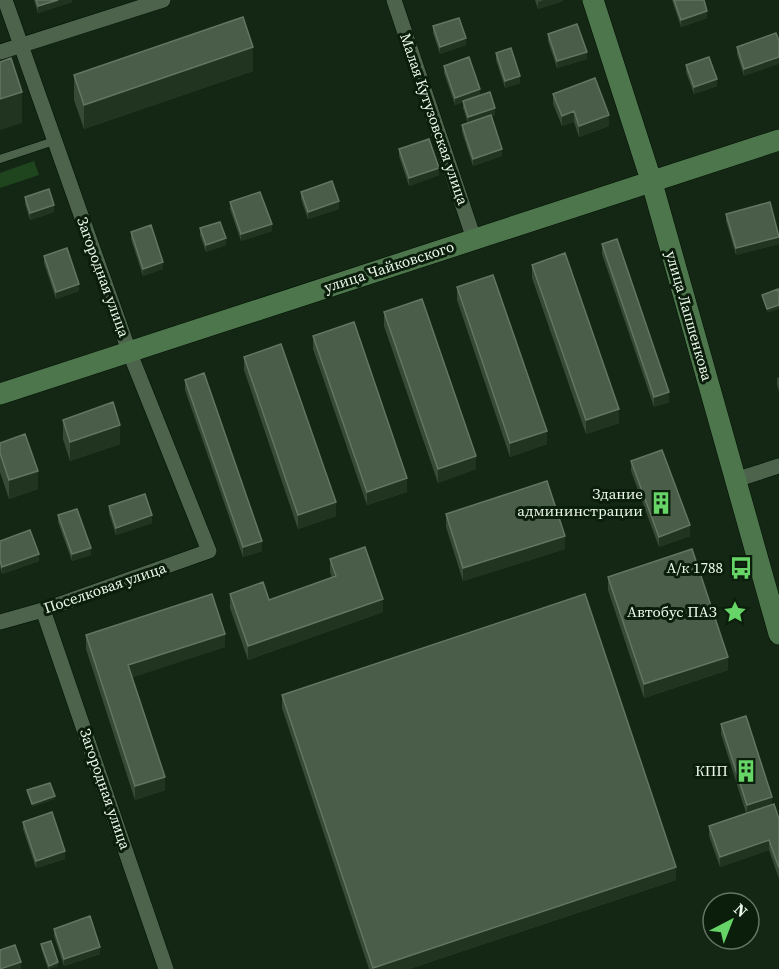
<svg xmlns="http://www.w3.org/2000/svg" width="779" height="969" viewBox="0 0 779 969" font-family="'Source Serif 4',serif">
  <style>
    .green { fill: #1f451f }
    .lines { fill: none; stroke-linecap: round; stroke-linejoin: round }
    .lane-casing { stroke: #011002; stroke-width: 9 }
    .street-casing { stroke: #011002; stroke-width: 16 }
    .secondary-casing { stroke: #011002; stroke-width: 22 }
    .lane { stroke: #4d634c; stroke-width: 8 }
    .street { stroke: #4d634c; stroke-width: 15 }
    .secondary { stroke: #4e764d; stroke-width: 21 }
    .wall { fill: #374a36 }
    .shaded-wall { fill: #213420 }
    .building { fill: #4a5d49; stroke: #647562; stroke-width: 1.5 }
    .labels { text-anchor: middle; stroke-width: 6; stroke-linejoin: round; paint-order: stroke }
    .street-label { font-size: 15px; fill: #ecf8eb; stroke: #0b1e0b }
    .poi-label { font-size: 15px; fill: #ecf8eb; stroke: #0b1e0b; text-anchor: end }
  </style>
  <rect width="100%" height="100%" fill="#142714"/>
  <path class="green" d="M 34,161 L 39,175 L 0,188 L 0,173 Z"/>
  <g class="lines">
    <g class="lane-casing">
      <path id="lane" d="M 0,159 L 54,141"/>
    </g>
    <g class="street-casing">
      <path id="street" d="M 394,0 L 474,239
        M 0,52 L 163,0
        M 735,480 L 779,466
        M 43,610 L 166,969
        M 0,622 L 43,610 L 209,551 L 129,351 L 5,0"/>
    </g>
    <g class="secondary-casing">
      <path id="secondary" d="M 593,0 L 652,183 L 779,634
        M 0,394 L 779,140"/>
    </g>
    <use href="#lane" class="lane"/>
    <use href="#street" class="street"/>
    <use href="#secondary" class="secondary"/>
  </g>
  <path class="wall" d="M 34,0 L 72,0 L 72,2 L 38,13 Z
    M 535,0 L 563,0 L 563,1 L 538,9 Z
    M 672,0 L 704,0 L 707,18 L 681,27 Z
    M 433,26 L 466,45 L 440,54 L 433,33 Z
    M 548,34 L 587,59 L 557,68 L 548,41 Z
    M 779,41 L 744,76 L 737,54 L 737,47 Z
    M 496,53 L 520,83 L 505,88 L 496,60 Z
    M 686,65 L 717,86 L 694,94 L 686,72 Z
    M 444,66 L 480,96 L 495,115 L 491,116 L 502,156 L 473,166 L 462,132 L 462,125 L 468,123 L 463,108 L 463,102 L 455,105 L 444,73 Z
    M 253,71 L 84,129 L 74,100 L 74,75 Z
    M 553,94 L 609,126 L 579,137 L 574,122 L 562,126 L 553,104 Z
    M 399,149 L 439,175 L 409,186 L 399,156 Z
    M 301,192 L 339,209 L 308,219 L 301,199 Z
    M 25,197 L 54,212 L 30,220 L 25,204 Z
    M 230,202 L 272,231 L 241,241 L 230,209 Z
    M 726,214 L 779,236 L 779,244 L 736,255 L 726,221 Z
    M 200,228 L 226,245 L 206,252 L 200,235 Z
    M 131,232 L 163,269 L 143,276 L 131,239 Z
    M 602,244 L 669,402 L 654,407 L 602,254 Z
    M 44,256 L 79,291 L 56,299 L 44,263 Z
    M 532,265 L 619,423 L 586,434 L 532,278 Z
    M 457,287 L 547,444 L 510,457 L 457,300 Z
    M 384,312 L 476,469 L 438,483 L 384,326 Z
    M 313,336 L 407,492 L 367,505 L 313,349 Z
    M 244,357 L 336,516 L 298,529 L 244,370 Z
    M 779,377 L 779,392 L 777,385 L 777,378 Z
    M 185,380 L 262,551 L 243,557 L 185,390 Z
    M 63,420 L 120,444 L 70,461 L 63,439 Z
    M 0,443 L 38,489 L 9,499 L 0,472 Z
    M 631,461 L 690,536 L 659,547 L 631,471 Z
    M 109,506 L 152,523 L 116,535 L 109,513 Z
    M 446,514 L 565,549 L 463,581 L 446,527 Z
    M 58,515 L 91,555 L 72,561 L 58,522 Z
    M 0,541 L 39,561 L 2,574 L 0,567 Z
    M 330,559 L 383,612 L 248,660 L 230,608 L 230,594 L 269,600 L 332,578 L 330,572 Z
    M 608,577 L 728,670 L 644,698 L 608,590 Z
    M 86,635 L 225,647 L 132,677 L 165,790 L 135,800 L 86,649 Z
    M 282,695 L 676,880 L 409,969 L 369,969 L 282,708 Z
    M 721,724 L 772,804 L 779,819 L 779,879 L 769,850 L 720,867 L 709,836 L 709,826 L 746,813 L 721,734 Z
    M 23,822 L 65,859 L 36,868 L 23,829 Z
    M 54,929 L 100,954 L 64,966 L 54,936 Z
    M 41,944 L 58,966 L 48,969 L 41,948 Z"/>
  <path class="shaded-wall" d="M 58,0 L 72,0 L 72,2 L 38,13 L 38,6 Z
    M 544,0 L 563,0 L 563,1 L 538,9 L 538,2 Z
    M 707,11 L 707,18 L 681,27 L 681,20 Z
    M 466,38 L 466,45 L 440,54 L 440,47 Z
    M 253,47 L 253,71 L 84,129 L 84,105 Z
    M 587,52 L 587,59 L 557,68 L 557,61 Z
    M 779,57 L 779,64 L 744,76 L 744,69 Z
    M 520,76 L 520,83 L 505,88 L 505,81 Z
    M 717,79 L 717,86 L 694,94 L 694,87 Z
    M 480,89 L 480,96 L 455,105 L 455,98 Z
    M 22,92 L 22,123 L 0,130 L 0,99 Z
    M 495,108 L 495,115 L 468,124 L 468,117 Z
    M 574,111 L 574,122 L 562,126 L 562,116 Z
    M 609,115 L 609,126 L 579,137 L 579,126 Z
    M 502,149 L 502,156 L 473,166 L 473,159 Z
    M 439,168 L 439,175 L 409,186 L 409,178 Z
    M 339,201 L 339,209 L 308,219 L 308,212 Z
    M 54,205 L 54,212 L 30,220 L 30,213 Z
    M 272,224 L 272,231 L 241,241 L 241,234 Z
    M 779,237 L 779,244 L 736,255 L 736,248 Z
    M 226,238 L 226,245 L 206,252 L 206,245 Z
    M 163,262 L 163,269 L 143,276 L 143,269 Z
    M 79,284 L 79,291 L 56,299 L 56,292 Z
    M 779,305 L 779,309 L 767,313 L 767,309 Z
    M 669,392 L 669,402 L 654,407 L 654,397 Z
    M 619,409 L 619,423 L 586,434 L 586,420 Z
    M 120,425 L 120,444 L 70,461 L 70,442 Z
    M 547,431 L 547,444 L 510,457 L 510,443 Z
    M 476,456 L 476,469 L 438,483 L 438,469 Z
    M 38,471 L 38,489 L 9,499 L 9,480 Z
    M 407,478 L 407,492 L 367,505 L 367,492 Z
    M 336,502 L 336,516 L 298,529 L 298,515 Z
    M 152,515 L 152,523 L 116,535 L 116,528 Z
    M 690,525 L 690,536 L 659,547 L 659,537 Z
    M 565,536 L 565,549 L 463,581 L 463,568 Z
    M 262,541 L 262,551 L 243,557 L 243,547 Z
    M 91,548 L 91,555 L 72,561 L 72,554 Z
    M 39,554 L 39,561 L 2,574 L 2,567 Z
    M 383,599 L 383,612 L 248,660 L 248,646 Z
    M 225,634 L 225,647 L 128,679 L 128,665 Z
    M 728,657 L 728,670 L 644,698 L 644,684 Z
    M 165,777 L 165,790 L 135,800 L 135,786 Z
    M 55,796 L 55,799 L 32,807 L 32,804 Z
    M 772,797 L 772,807 L 747,815 L 747,805 Z
    M 769,840 L 769,850 L 720,867 L 720,857 Z
    M 65,851 L 65,859 L 36,868 L 36,861 Z
    M 676,867 L 676,880 L 409,969 L 373,969 L 373,968 Z
    M 100,947 L 100,954 L 64,966 L 64,959 Z
    M 21,962 L 21,969 L 2,969 Z
    M 58,962 L 58,966 L 49,969 L 49,966 Z"/>
  <path class="building" d="M 36,0 L 58,0 L 38,6 Z
    M 674,0 L 704,0 L 707,11 L 681,20 Z
    M 243,17 L 253,47 L 84,105 L 74,75 Z
    M 459,18 L 466,38 L 440,47 L 433,26 Z
    M 577,24 L 587,52 L 557,61 L 548,34 Z
    M 776,33 L 779,41 L 779,57 L 744,69 L 737,47 Z
    M 511,48 L 520,76 L 505,81 L 496,53 Z
    M 469,57 L 480,89 L 455,98 L 444,66 Z
    M 709,57 L 717,79 L 694,87 L 686,65 Z
    M 11,58 L 22,92 L 0,99 L 0,62 Z
    M 595,78 L 609,115 L 579,126 L 574,111 L 562,116 L 553,94 Z
    M 490,92 L 495,108 L 468,117 L 463,101 Z
    M 491,115 L 502,149 L 473,159 L 462,125 Z
    M 429,139 L 439,168 L 409,178 L 399,149 Z
    M 332,181 L 339,201 L 308,212 L 301,192 Z
    M 49,189 L 54,205 L 30,213 L 25,197 Z
    M 260,192 L 272,224 L 241,234 L 230,202 Z
    M 770,202 L 779,237 L 736,248 L 726,214 Z
    M 220,222 L 226,238 L 206,245 L 200,228 Z
    M 151,225 L 163,262 L 143,269 L 131,232 Z
    M 617,239 L 669,392 L 654,397 L 602,244 Z
    M 67,248 L 79,284 L 56,292 L 44,256 Z
    M 565,253 L 619,409 L 586,420 L 532,265 Z
    M 493,275 L 547,431 L 510,443 L 457,287 Z
    M 778,289 L 779,293 L 779,305 L 767,309 L 762,295 Z
    M 422,299 L 476,456 L 438,469 L 384,312 Z
    M 354,322 L 407,478 L 367,492 L 313,336 Z
    M 281,344 L 336,502 L 298,515 L 244,357 Z
    M 204,373 L 262,541 L 243,547 L 185,380 Z
    M 113,402 L 120,425 L 70,442 L 63,420 Z
    M 25,434 L 38,471 L 9,480 L 0,453 L 0,443 Z
    M 662,450 L 690,525 L 659,537 L 631,461 Z
    M 547,481 L 565,536 L 463,568 L 446,514 Z
    M 145,494 L 152,515 L 116,528 L 109,506 Z
    M 77,509 L 91,548 L 72,554 L 58,515 Z
    M 30,530 L 39,554 L 2,567 L 0,560 L 0,541 Z
    M 365,547 L 383,599 L 248,646 L 230,594 L 263,582 L 269,600 L 336,576 L 330,559 Z
    M 692,549 L 728,657 L 644,684 L 608,577 Z
    M 212,594 L 225,634 L 128,665 L 165,777 L 135,786 L 86,635 Z
    M 585,594 L 676,867 L 373,968 L 282,695 Z
    M 746,716 L 772,797 L 747,805 L 721,724 Z
    M 50,783 L 55,796 L 32,804 L 27,790 Z
    M 774,804 L 779,819 L 779,868 L 769,840 L 720,857 L 709,826 Z
    M 52,812 L 65,851 L 36,861 L 23,822 Z
    M 90,916 L 100,947 L 64,959 L 54,929 Z
    M 51,941 L 58,962 L 49,966 L 41,944 Z
    M 15,945 L 21,962 L 0,969 L 0,950 Z"/>
  <defs>
    <g id="building-bare" transform="scale(1.8)"><path d="M-4-6H4V6H1V3H-1V6H-4ZM-2.5-4.3h1.7v1.8h-1.7ZM.8-4.3h1.7v1.8H.8ZM-2.5-1h1.7V.8h-1.7ZM.8-1h1.7V.8H.8Z" fill="#66d466" stroke="#0b1e0b" stroke-width="2.5" paint-order="stroke"/></g>
    <g id="bus-bare" transform="scale(1.8)"><path d="M-5-6H5V4H4V6H2V4H-2V6H-4V4H-5ZM-3.5-4V0h7V-4ZM-3.5 1.2v1.5H-2V1.2ZM2 1.2v1.5H3.5V1.2Z" fill="#66d466" stroke="#0b1e0b" stroke-width="2.5" paint-order="stroke"/></g>
    <g id="sight-bare" transform="scale(1.8)"><path d="M0-6L1.8-2.2L6-1.7L2.9 1.2L3.7 5.4L0 3.3L-3.7 5.4L-2.9 1.2L-6-1.7L-1.8-2.2Z" fill="#66d466" stroke="#0b1e0b" stroke-width="2.5" paint-order="stroke"/></g>
  </defs>
  <g fill-rule="evenodd">
    <use href="#building-bare" x="661" y="503"/>
    <use href="#bus-bare" x="741" y="568"/>
    <use href="#sight-bare" x="735" y="612"/>
    <use href="#building-bare" x="746" y="771"/>
  </g>
  <g class="labels">
    <g class="street-label">
      <text transform="translate(434 119) rotate(71)" y="5">Малая Кутузовская улица</text>
      <text transform="translate(389 267) rotate(-18)" y="5">улица Чайковского</text>
      <text transform="translate(103 277) rotate(70)" y="5">Загородная улица</text>
      <text transform="translate(689 316) rotate(74)" y="5">улица Лапшенкова</text>
      <text transform="translate(105 588) rotate(-19)" y="5">Поселковая улица</text>
      <text transform="translate(105 789) rotate(71)" y="5">Загородная улица</text>
    </g>
    <g class="poi-label">
      <text x="643" y="499">Здание<tspan x="643" dy="17">админинстрации</tspan></text>
      <text x="723" y="573">А/к 1788</text>
      <text x="717" y="617">Автобус ПАЗ</text>
      <text x="728" y="776">КПП</text>
    </g>
  </g>
  <g transform="translate(731 921) rotate(42)"><circle r="28" fill="#0b1e0b" stroke="#657565" stroke-width="1.5"/>
  <path d="M0-4.5L10 22L0 15L-10 22Z" fill="#66d466"/>
  <text y="-9" font-size="16" font-weight="bold" text-anchor="middle" fill="#ecf8eb">N</text>
  </g>
</svg>
